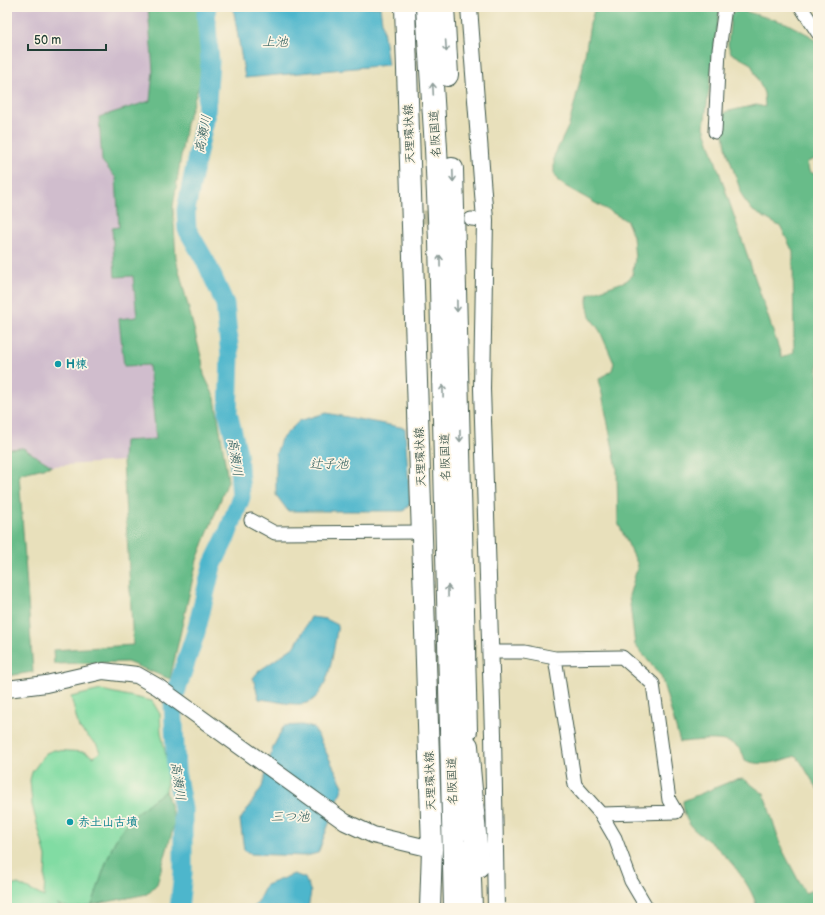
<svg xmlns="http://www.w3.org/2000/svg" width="825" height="915" viewBox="0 0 825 915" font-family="'Balsamiq Sans','Klee One',sans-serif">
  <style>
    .industrial { fill: #d0bdcd }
    .green { fill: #81dca3; stroke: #508c6c }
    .forest { fill: #68bc89; stroke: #447c5e }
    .water { fill: #4eb6cc; stroke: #367a80 }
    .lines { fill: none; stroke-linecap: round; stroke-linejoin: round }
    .river { stroke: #4eb6cc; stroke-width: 19 }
    .minor-tunnel { stroke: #c0bfa0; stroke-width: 13; stroke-dasharray: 13 6; stroke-linecap: butt }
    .minor-casing { stroke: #3d5548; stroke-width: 15 }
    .tertiary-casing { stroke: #3d5548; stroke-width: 18 }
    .primary-casing { stroke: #3d5548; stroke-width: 22 }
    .motorway-casing { stroke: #3d5548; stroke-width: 24 }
    .minor { stroke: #fff; stroke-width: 13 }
    .tertiary { stroke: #fff; stroke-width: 16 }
    .primary { stroke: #fff; stroke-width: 20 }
    .motorway { stroke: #fff; stroke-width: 22 }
    .oneway { stroke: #8f9e9a }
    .culture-dot { fill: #0f9aa8; stroke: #fcf5e5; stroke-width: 1.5 }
    .labels { text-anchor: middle; stroke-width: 3.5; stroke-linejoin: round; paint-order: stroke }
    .street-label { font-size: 12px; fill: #1f3d34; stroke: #fcf5e5 }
    .culture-label { font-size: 12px; font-weight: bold; fill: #0d838f; stroke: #fcf5e5; text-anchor: start }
    .water-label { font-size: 13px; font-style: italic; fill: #2b5b5a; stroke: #fcf5e5 }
  </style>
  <rect width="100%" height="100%" fill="#fcf5e5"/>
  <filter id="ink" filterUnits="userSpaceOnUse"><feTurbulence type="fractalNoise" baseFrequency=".025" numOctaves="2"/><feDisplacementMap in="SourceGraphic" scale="8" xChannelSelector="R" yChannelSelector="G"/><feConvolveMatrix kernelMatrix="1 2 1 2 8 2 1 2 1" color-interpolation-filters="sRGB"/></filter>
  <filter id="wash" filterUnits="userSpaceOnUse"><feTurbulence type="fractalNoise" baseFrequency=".012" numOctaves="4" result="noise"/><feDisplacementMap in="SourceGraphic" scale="16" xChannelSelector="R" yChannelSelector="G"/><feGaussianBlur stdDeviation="0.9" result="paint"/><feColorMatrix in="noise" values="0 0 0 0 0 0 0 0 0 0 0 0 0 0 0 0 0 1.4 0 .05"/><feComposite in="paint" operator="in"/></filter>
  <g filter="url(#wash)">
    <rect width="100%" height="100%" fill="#e8e0bb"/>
    <path class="industrial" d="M 7,7 L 148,7 L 153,71 L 150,102 L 99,117 L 102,161 L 116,178 L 119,227 L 112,228 L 115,277 L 133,276 L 137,317 L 119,319 L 124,366 L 149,365 L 156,439 L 125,441 L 123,461 L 52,466 L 23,448 L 7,449 Z"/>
    <path class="green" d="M 101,690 L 152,701 L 160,714 L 161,732 L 168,766 L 166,791 C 146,804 125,821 114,843 C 105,863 99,885 92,905 C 80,908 69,910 57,904 L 62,908 L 7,908 L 7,887 L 18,884 L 44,897 L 46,857 L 32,805 L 30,780 L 32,772 L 46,753 L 54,750 L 85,752 L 94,757 L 100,752 L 97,745 L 79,728 L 71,697 Z"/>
    <path class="forest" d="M 148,7 L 207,7 L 206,65 L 186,124 L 173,207 L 176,259 L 202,360 L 204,375 L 215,398 L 228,481 L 197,560 L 170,679 L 127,662 L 54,664 L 53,650 L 133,645 L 123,461 L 124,441 L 156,439 L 149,365 L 124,366 L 119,319 L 137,317 L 133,276 L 115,277 L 112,228 L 119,227 L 116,178 L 102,161 L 99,117 L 150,101 L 153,71 Z
      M 595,7 L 720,7 L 704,127 L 782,358 L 794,352 L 793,252 L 781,227 L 753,211 L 743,198 L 727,151 L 721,118 L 725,112 L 756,105 L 765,107 L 764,93 L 751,64 L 731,53 L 728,45 L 731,13 L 740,10 L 786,23 L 809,35 L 818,43 L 818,158 L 807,162 L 809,171 L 818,176 L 818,284 L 815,304 L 818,312 L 818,790 L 801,762 L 795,756 C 780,762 759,767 745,760 C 739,732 701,741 680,742 L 661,676 L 635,645 L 629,596 L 638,565 L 618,523 L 617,469 L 599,379 L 612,370 L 614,363 L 600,331 L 590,317 L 587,302 L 589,294 L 626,281 L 632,276 L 635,259 L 633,236 L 627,221 L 565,186 L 558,181 L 554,173 L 554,156 L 569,125 L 582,73 L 590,24 Z
      M 23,448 L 52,466 L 19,474 L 33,672 L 7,676 L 7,449 Z
      M 744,779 L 764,794 L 782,849 L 805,893 L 818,888 L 818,908 L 757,908 C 753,888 731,860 716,847 C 698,831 684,829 683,801 L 734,780 Z
      M 166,791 L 175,822 L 157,884 L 147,894 L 92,905 C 99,885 105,863 114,843 C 125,821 146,804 166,791 Z"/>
    <path class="water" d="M 233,7 L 380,7 L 388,65 L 245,78 Z
      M 326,413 L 405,428 L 410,503 L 404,511 L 288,511 L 276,495 L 276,454 L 281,439 L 299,421 Z
      M 311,617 L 326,619 L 338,625 C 333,647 331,701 302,704 C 288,705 272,700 259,699 L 253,678 L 259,671 L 295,646 Z
      M 302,725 L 314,728 L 343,786 L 318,853 L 306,856 L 251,854 L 244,850 L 240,820 L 262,787 L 273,747 L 284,726 Z
      M 294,874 L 305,878 L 311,892 L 308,908 L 252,908 L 257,903 L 266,885 Z"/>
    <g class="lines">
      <path class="river" d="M 179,908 L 183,873 L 183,809 L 176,772 L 173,701 L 196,632 L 212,566 L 227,535 L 241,497 L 238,453 L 228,413 L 230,356 L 225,304 L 207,264 L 187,229 L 186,210 L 206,113 L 210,62 L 206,14 L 207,7"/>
    </g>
  </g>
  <g filter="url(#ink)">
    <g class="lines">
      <path class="minor-tunnel" d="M 423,217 L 446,218
        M 426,649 L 490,652"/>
      <g class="minor-casing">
        <path id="minor" d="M 801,7 L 818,33
          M 715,132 L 719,50 L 725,7
          M 471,219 L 485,220
          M 251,520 L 275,533 L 422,532
          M 490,652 L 524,652 L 555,658 L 622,657 L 653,684 L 669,800 L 676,812 L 601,814
          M 555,658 L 575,785 L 601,814 L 615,838 L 631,881 L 647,908"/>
      </g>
      <g class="tertiary-casing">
        <path id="tertiary" d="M 469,7 L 485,220 L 482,389 L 493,734 L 496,908
          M 7,689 L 46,684 L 103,671 L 137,675 L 158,687 L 345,822 L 373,835 L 432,849"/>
      </g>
      <g class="primary-casing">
        <path id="primary" d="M 405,7 L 432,849 L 430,908"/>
      </g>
      <g class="motorway-casing">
        <path id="motorway" d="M 427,7 L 436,148 L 440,241 L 455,908
          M 443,7 L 447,75
          M 452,169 L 466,731
          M 467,746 L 478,866
          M 469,851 L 471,908"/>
      </g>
      <use href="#minor" class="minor"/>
      <use href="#tertiary" class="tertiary"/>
      <use href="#primary" class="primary"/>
      <use href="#motorway" class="motorway"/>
    </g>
    <defs><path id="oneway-shaft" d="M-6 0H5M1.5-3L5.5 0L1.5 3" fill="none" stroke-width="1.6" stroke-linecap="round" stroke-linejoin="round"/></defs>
    <g class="oneway">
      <use href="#oneway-shaft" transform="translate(446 46) rotate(86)"/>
      <use href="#oneway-shaft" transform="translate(433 89) rotate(-93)"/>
      <use href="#oneway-shaft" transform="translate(453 176) rotate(88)"/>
      <use href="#oneway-shaft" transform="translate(440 261) rotate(-91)"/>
      <use href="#oneway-shaft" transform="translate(457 306) rotate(89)"/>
      <use href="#oneway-shaft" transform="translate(443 391) rotate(-91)"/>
      <use href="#oneway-shaft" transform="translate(460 436) rotate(89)"/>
      <use href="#oneway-shaft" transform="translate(448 591) rotate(-91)"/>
    </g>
  </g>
  <g class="culture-dot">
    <circle cx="58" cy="364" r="4"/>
    <circle cx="70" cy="822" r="4"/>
  </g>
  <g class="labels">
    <g class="street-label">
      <text transform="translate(409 134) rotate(-92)" y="4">天理環状線</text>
      <text transform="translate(435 134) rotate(-93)" y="4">名阪国道</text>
      <text transform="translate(420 457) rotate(-92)" y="4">天理環状線</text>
      <text transform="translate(445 457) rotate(-91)" y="4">名阪国道</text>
      <text transform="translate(430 781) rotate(-92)" y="4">天理環状線</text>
      <text transform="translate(452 781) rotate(-91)" y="4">名阪国道</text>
    </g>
    <g class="culture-label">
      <text x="66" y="368">H棟</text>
      <text x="78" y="826">赤土山古墳</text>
    </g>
    <g class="water-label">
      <text x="275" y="46">上池</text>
      <text transform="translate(202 134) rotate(-79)" y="5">高瀬川</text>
      <text transform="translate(236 457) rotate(81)" y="5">高瀬川</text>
      <text x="329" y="468">辻子池</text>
      <text transform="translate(179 781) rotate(82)" y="5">高瀬川</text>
      <text x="290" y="821">三つ池</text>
    </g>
  </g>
  <rect width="825" height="915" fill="none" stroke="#fcf5e5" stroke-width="24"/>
  <path d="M28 44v6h78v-6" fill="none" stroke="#1f3d34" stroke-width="2"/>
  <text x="34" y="44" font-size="12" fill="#1f3d34" stroke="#fcf5e5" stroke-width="3" paint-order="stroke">50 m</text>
</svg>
